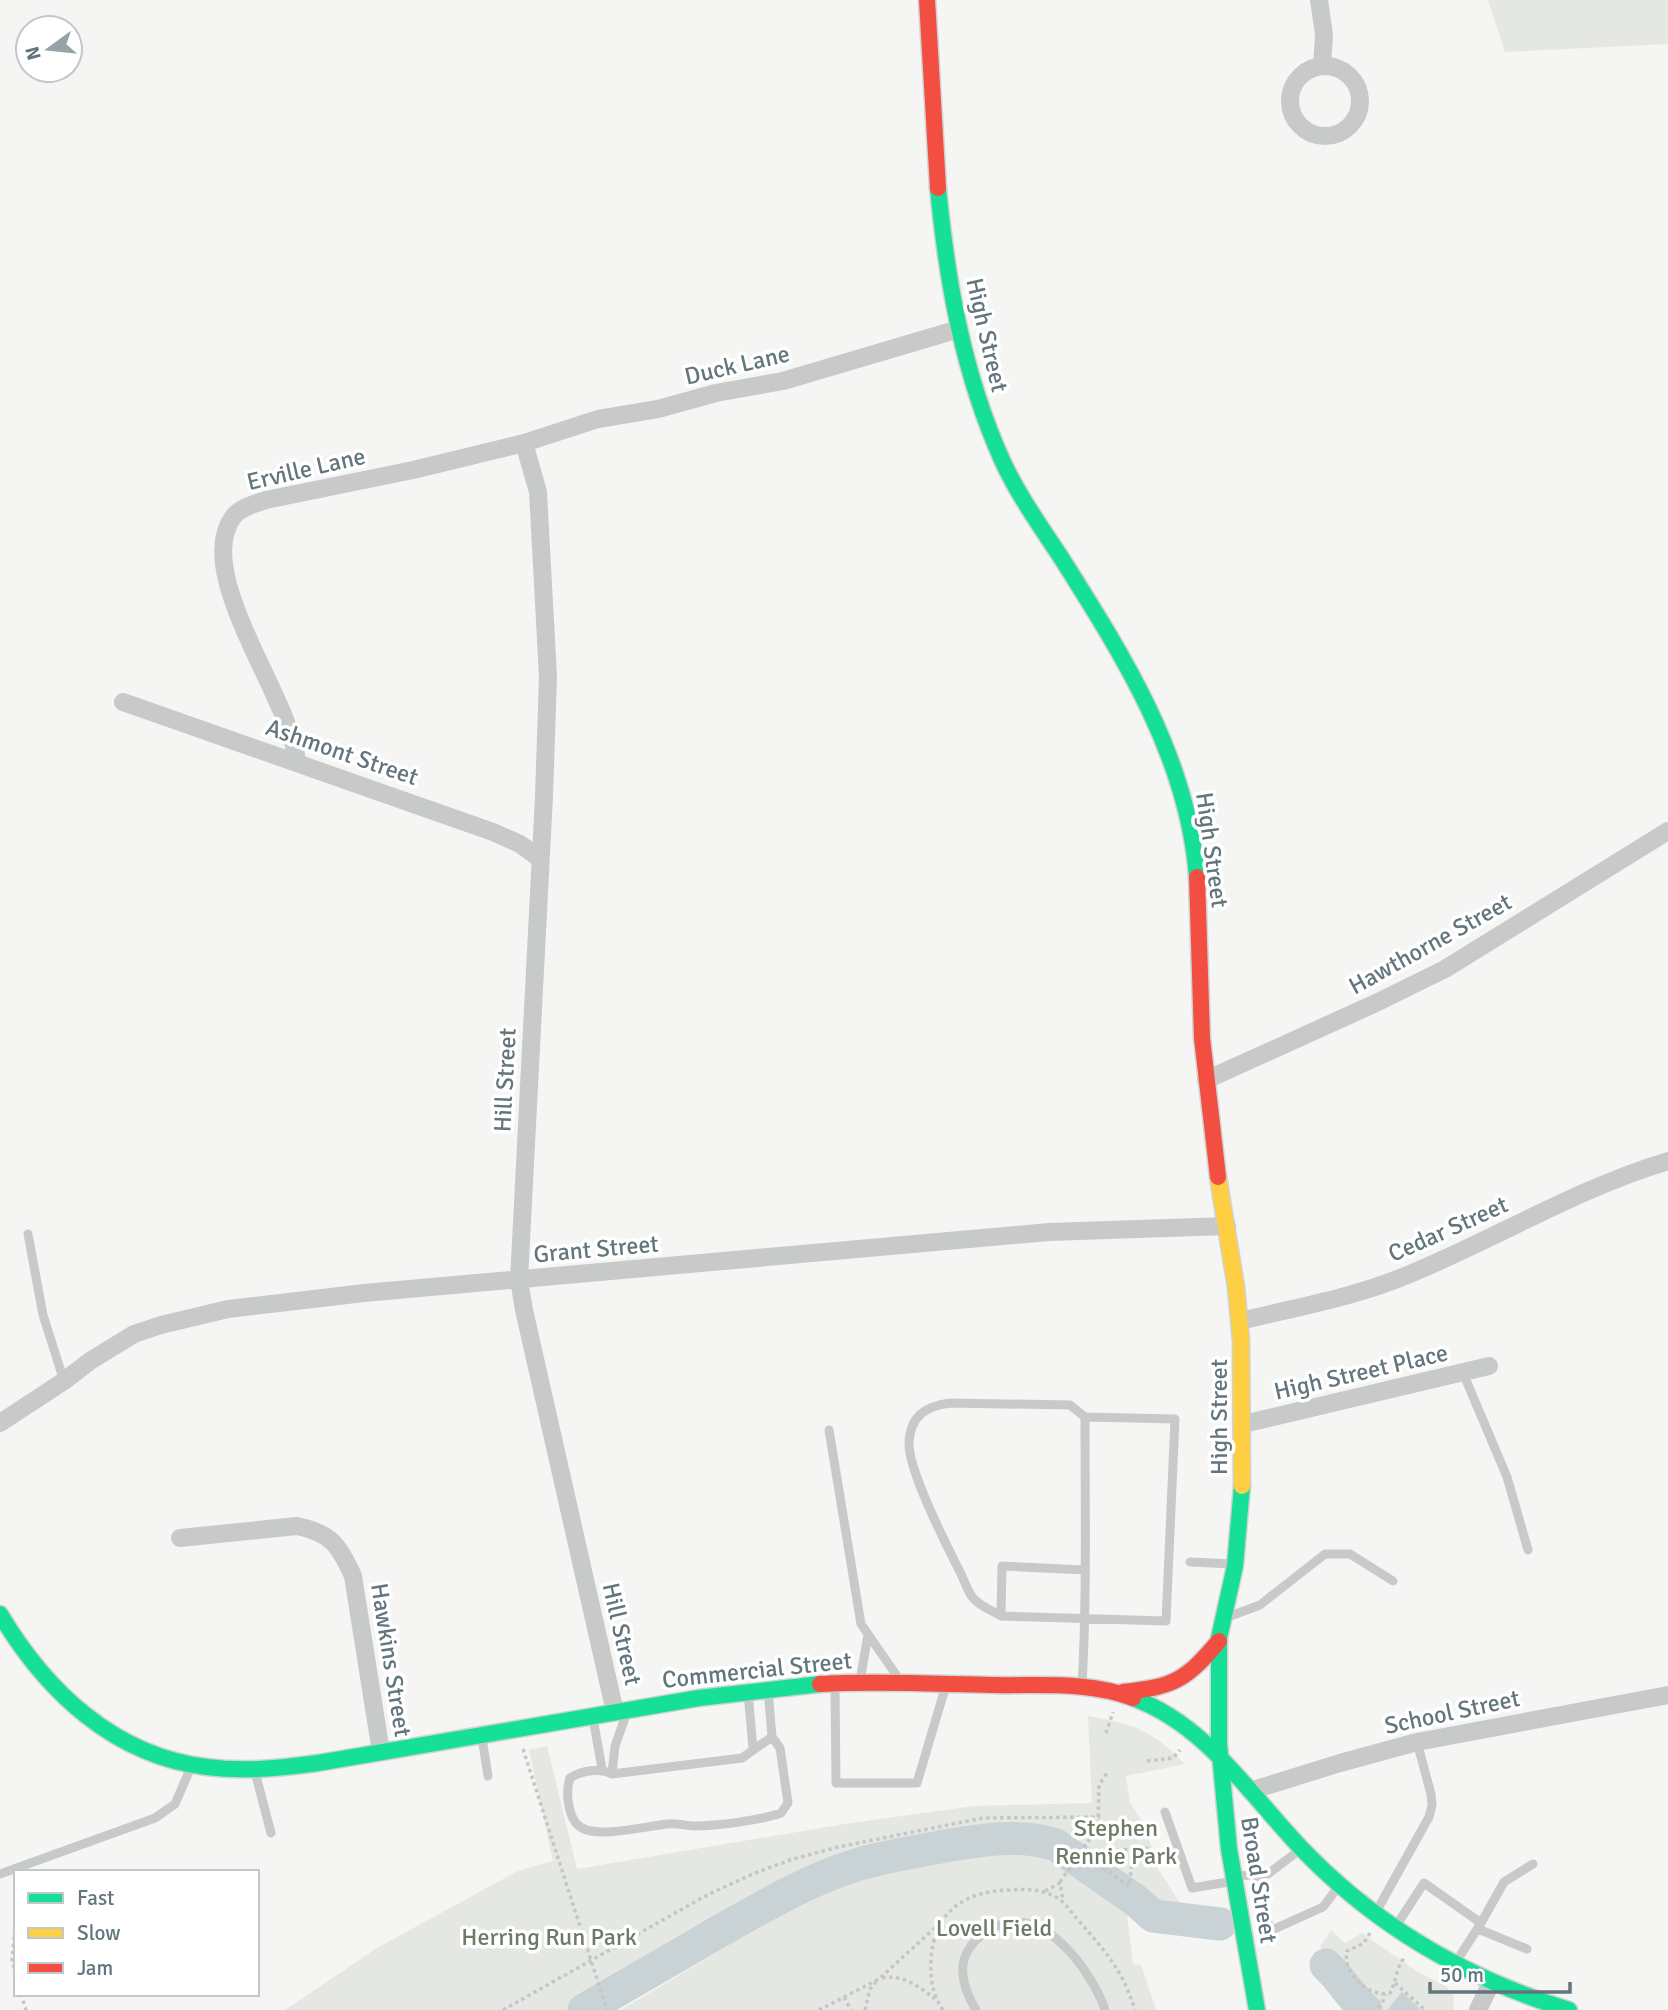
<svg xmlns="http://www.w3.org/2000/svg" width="1668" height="2010" viewBox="0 0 1668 2010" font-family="Signika,sans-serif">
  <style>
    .green { fill: #e4e7e2 }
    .water { fill: #c9d2d4 }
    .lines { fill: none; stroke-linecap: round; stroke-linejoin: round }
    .river { stroke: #c9d2d4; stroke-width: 33 }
    .fast-casing { stroke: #d1d2d2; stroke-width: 19 }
    .slow-casing { stroke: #d1d2d2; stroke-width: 19 }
    .jam-casing { stroke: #d1d2d2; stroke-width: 19 }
    .path { stroke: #c5c6c7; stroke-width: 3.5; stroke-dasharray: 3.5 3.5; stroke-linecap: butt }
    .lane { stroke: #c8caca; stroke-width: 9 }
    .street { stroke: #c8caca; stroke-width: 18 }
    .fast { stroke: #16e098; stroke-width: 16 }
    .slow { stroke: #ffcf43; stroke-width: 16 }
    .jam { stroke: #f24e42; stroke-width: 16 }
    .labels { text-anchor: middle; stroke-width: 7; stroke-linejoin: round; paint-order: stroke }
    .street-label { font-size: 24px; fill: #63767c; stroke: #fff }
    .park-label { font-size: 24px; fill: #6d7a66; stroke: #fff }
  </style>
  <rect width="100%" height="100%" fill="#f5f5f4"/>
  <path class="green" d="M 1488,0 L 1668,0 L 1668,44 L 1505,52 Z
    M 1088,1716 C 1134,1724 1152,1730 1185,1764 L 1126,1776 L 1130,1803 L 1144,1824 L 1158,1869 L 1189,1917 L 1160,1913 L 1072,1851 L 1080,1839 L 1010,1833 L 980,1835 L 814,1866 L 771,1888 L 569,2010 L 285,2010 L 377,1948 L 518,1871 L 553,1861 L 529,1750 L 547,1746 L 577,1869 L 845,1824 L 973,1806 L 1092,1803 Z
    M 1004,1844 L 1044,1847 L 1060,1854 L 1115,1898 L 1127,1914 L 1133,1964 L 1141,1965 L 1156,2010 L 621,2010 L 845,1875 L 909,1858 Z
    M 1331,1930 L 1345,1943 L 1362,1933 L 1415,1970 L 1447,1987 L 1454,1997 L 1453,2010 L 1421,2010 L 1402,1993 L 1387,2010 L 1376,2010 C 1355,1991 1339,1968 1320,1947 Z"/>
  <path class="water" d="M 1402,1992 L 1421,2010 L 1387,2010 Z"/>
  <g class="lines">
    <path class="river" d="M 1326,1965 C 1341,1979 1350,1996 1366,2010
      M 584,2010 C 627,1985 670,1960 713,1935 C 759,1909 805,1881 856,1865 C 885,1856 915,1852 945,1846 C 981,1840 1020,1833 1056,1845 L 1135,1900 L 1153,1916 L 1220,1924"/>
    <g class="fast-casing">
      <path id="fast" d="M 938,188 C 947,282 963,373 1002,460 C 1018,495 1041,527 1062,559 C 1124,657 1188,758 1197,877
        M 1242,1486 L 1235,1566 L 1219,1638 L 1219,1744 L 1229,1849 L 1257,2010
        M 0,1614 C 46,1691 114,1756 207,1767 C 244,1772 281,1768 318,1763 L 699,1698 L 820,1684
        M 1133,1698 C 1207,1725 1250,1795 1302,1849 C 1376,1926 1468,1979 1569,2010"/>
    </g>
    <g class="slow-casing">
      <path id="slow" d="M 1218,1177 L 1236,1287 L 1241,1341 L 1242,1486"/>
    </g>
    <g class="jam-casing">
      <path id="jam" d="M 927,0 L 938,188
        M 1197,877 L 1202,1038 L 1218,1177
        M 820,1684 C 878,1681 936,1684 993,1685 C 1040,1686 1089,1681 1133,1698
        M 1123,1692 C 1174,1687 1186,1680 1219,1641"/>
    </g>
    <path class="path" d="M 1106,1733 L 1113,1712
      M 523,1749 L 607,2010
      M 1147,1761 L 1173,1758 L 1180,1750
      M 1080,1852 L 1129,1886 L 1134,1851
      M 1082,1852 L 1152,1848
      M 1060,1882 L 1098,1827 L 1099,1785 L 1107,1773
      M 1045,1891 L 1060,1883 L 1063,1900
      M 16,1916 L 12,1961 L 16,1975
      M 1370,1933 L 1364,1943 L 1347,1951 C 1342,1972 1368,1998 1390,1993 C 1396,1981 1396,1969 1404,1958
      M 882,1978 C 902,1974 919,1986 935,1999
      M 1395,1983 L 1425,2010
      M 21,1994 L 26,2010
      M 844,1997 L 851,2010
      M 1378,2008 L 1383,2001 L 1385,1994
      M 503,2010 L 709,1894 L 755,1873 L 790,1860 L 838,1847 L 983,1818 L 1100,1817
      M 819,2010 L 879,1979 L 939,1924
      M 865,2010 L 870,1989 L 876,1982
      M 943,2010 C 932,1994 930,1978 931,1959 C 934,1912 964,1891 1010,1890 C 1024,1889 1038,1889 1052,1895 C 1064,1900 1070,1911 1078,1920 C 1106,1952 1122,1969 1135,2010"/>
    <path class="lane" d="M 28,1234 L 43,1315 L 64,1381
      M 1463,1373 L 1507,1477 L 1528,1550
      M 829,1430 L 861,1624 L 899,1679
      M 1190,1562 L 1233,1564
      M 1001,1616 C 993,1611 980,1606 974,1599 C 968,1593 965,1582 961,1574 C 948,1548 908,1471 909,1443 C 910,1416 926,1406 950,1403 L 1070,1405 L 1085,1417
      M 1225,1618 L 1260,1605 L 1325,1554 L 1350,1554 L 1393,1581
      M 860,1681 L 868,1635
      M 835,1686 L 836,1783 L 917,1783 L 946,1685
      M 1082,1686 C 1087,1597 1085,1507 1085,1417 L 1175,1419 L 1166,1621 L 1001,1616 L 1002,1566 L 1085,1570
      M 768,1689 L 772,1737 L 780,1748 L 788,1803 L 781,1813 C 761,1820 717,1826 695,1826 C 686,1826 677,1823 668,1824 C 647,1826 599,1838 582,1828 C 568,1821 565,1792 570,1778 C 582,1770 600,1768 612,1774 L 742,1758 L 772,1737
      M 748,1692 L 753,1749
      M 593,1718 L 602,1769
      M 482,1738 L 488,1776
      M 255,1772 L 271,1833
      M 612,1774 L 615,1746 L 627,1712
      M 1165,1812 L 1192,1888 L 1234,1881
      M 0,1874 L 155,1818 L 175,1804 L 191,1767
      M 1257,1875 L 1270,1931 L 1323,1907 L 1338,1887
      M 1236,1876 L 1268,1874 L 1301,1849
      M 1376,1912 L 1429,1817 L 1432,1805 L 1431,1794 L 1417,1742
      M 1481,1923 L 1504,1882 L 1533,1864
      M 1396,1926 L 1424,1883 L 1481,1923 L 1456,1962
      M 1478,1929 L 1527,1949
      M 976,2010 C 970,2000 964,1987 963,1975 C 959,1946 992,1920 1019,1922 C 1057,1924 1094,1977 1105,2010"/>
    <path class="street" d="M 1319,0 L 1324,35 L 1322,66
      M1290 101a35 35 0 1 1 70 0a35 35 0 1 1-70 0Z
      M 524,443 L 538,492 L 548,677 L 544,796 L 519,1280 L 524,1310 L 615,1712
      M 123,702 L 493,832 L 520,844 L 540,859
      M 297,762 C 291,697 192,574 233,517 C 241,507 254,504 266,500 L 413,470 L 524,443 L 598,419 L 658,409 L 716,393 L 783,381 L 959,329
      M 1206,1080 L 1376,1003 L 1445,969 L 1668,831
      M 1241,1321 C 1297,1307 1356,1297 1410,1274 C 1497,1238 1578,1188 1668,1161
      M 0,1423 L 64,1381 L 90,1361 L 134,1334 L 161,1325 L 228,1309 L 364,1293 L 1049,1232 L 1227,1226
      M 1243,1424 L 1489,1366
      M 180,1538 L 297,1526 C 331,1533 339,1545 353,1576 L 381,1752
      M 1250,1791 L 1340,1763 L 1417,1742 L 1668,1695
      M 1478,2010 L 1491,1983"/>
    <use href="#fast" class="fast"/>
    <use href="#slow" class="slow"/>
    <use href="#jam" class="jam"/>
  </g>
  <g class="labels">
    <g class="street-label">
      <text transform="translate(987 335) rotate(77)" y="8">High Street</text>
      <text transform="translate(737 365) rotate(-13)" y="8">Duck Lane</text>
      <text transform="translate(306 469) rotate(-13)" y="8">Erville Lane</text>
      <text transform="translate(342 752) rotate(19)" y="8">Ashmont Street</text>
      <text transform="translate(1212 850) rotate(82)" y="8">High Street</text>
      <text transform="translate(1430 944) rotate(-29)" y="8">Hawthorne Street</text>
      <text transform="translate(505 1080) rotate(-87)" y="8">Hill Street</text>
      <text transform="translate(1448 1229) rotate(-24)" y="8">Cedar Street</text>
      <text transform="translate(596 1249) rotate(-5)" y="8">Grant Street</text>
      <text transform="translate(1361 1372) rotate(-13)" y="8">High Street Place</text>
      <text transform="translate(1219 1417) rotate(-90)" y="8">High Street</text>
      <text transform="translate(622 1634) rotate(77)" y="8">Hill Street</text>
      <text transform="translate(391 1660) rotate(81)" y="8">Hawkins Street</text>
      <text transform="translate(757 1670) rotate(-6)" y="8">Commercial Street</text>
      <text transform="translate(1452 1712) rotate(-12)" y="8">School Street</text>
      <text transform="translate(1259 1880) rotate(81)" y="8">Broad Street</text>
    </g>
    <g class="park-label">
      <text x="1116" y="1836">Stephen<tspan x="1116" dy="28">Rennie Park</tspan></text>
      <text x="994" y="1936">Lovell Field</text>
      <text x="549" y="1945">Herring Run Park</text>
    </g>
  </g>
  <rect x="14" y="1870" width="245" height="126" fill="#ffffff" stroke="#c1c8cb" stroke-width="2"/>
  <rect x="28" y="1893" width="35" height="10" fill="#16e098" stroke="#c1c8cb" stroke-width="2"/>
  <text x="77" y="1905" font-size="21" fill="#63767c">Fast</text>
  <rect x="28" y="1928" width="35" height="10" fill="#ffcf43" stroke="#c1c8cb" stroke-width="2"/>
  <text x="77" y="1940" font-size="21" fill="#63767c">Slow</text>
  <rect x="28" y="1963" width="35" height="10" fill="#f24e42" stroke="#c1c8cb" stroke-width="2"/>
  <text x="77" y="1975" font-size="21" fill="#63767c">Jam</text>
  <g transform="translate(49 49) rotate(255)"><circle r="33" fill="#ffffff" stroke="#c1c8cb" stroke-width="2"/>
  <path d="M0-5L12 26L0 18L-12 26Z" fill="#96a2a6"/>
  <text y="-10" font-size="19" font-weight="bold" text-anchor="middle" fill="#63767c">N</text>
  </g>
  <path d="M1430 1982v10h140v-10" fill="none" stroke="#63767c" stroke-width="3.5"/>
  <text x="1440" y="1982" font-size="21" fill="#63767c" stroke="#ffffff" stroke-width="5" paint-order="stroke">50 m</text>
</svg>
